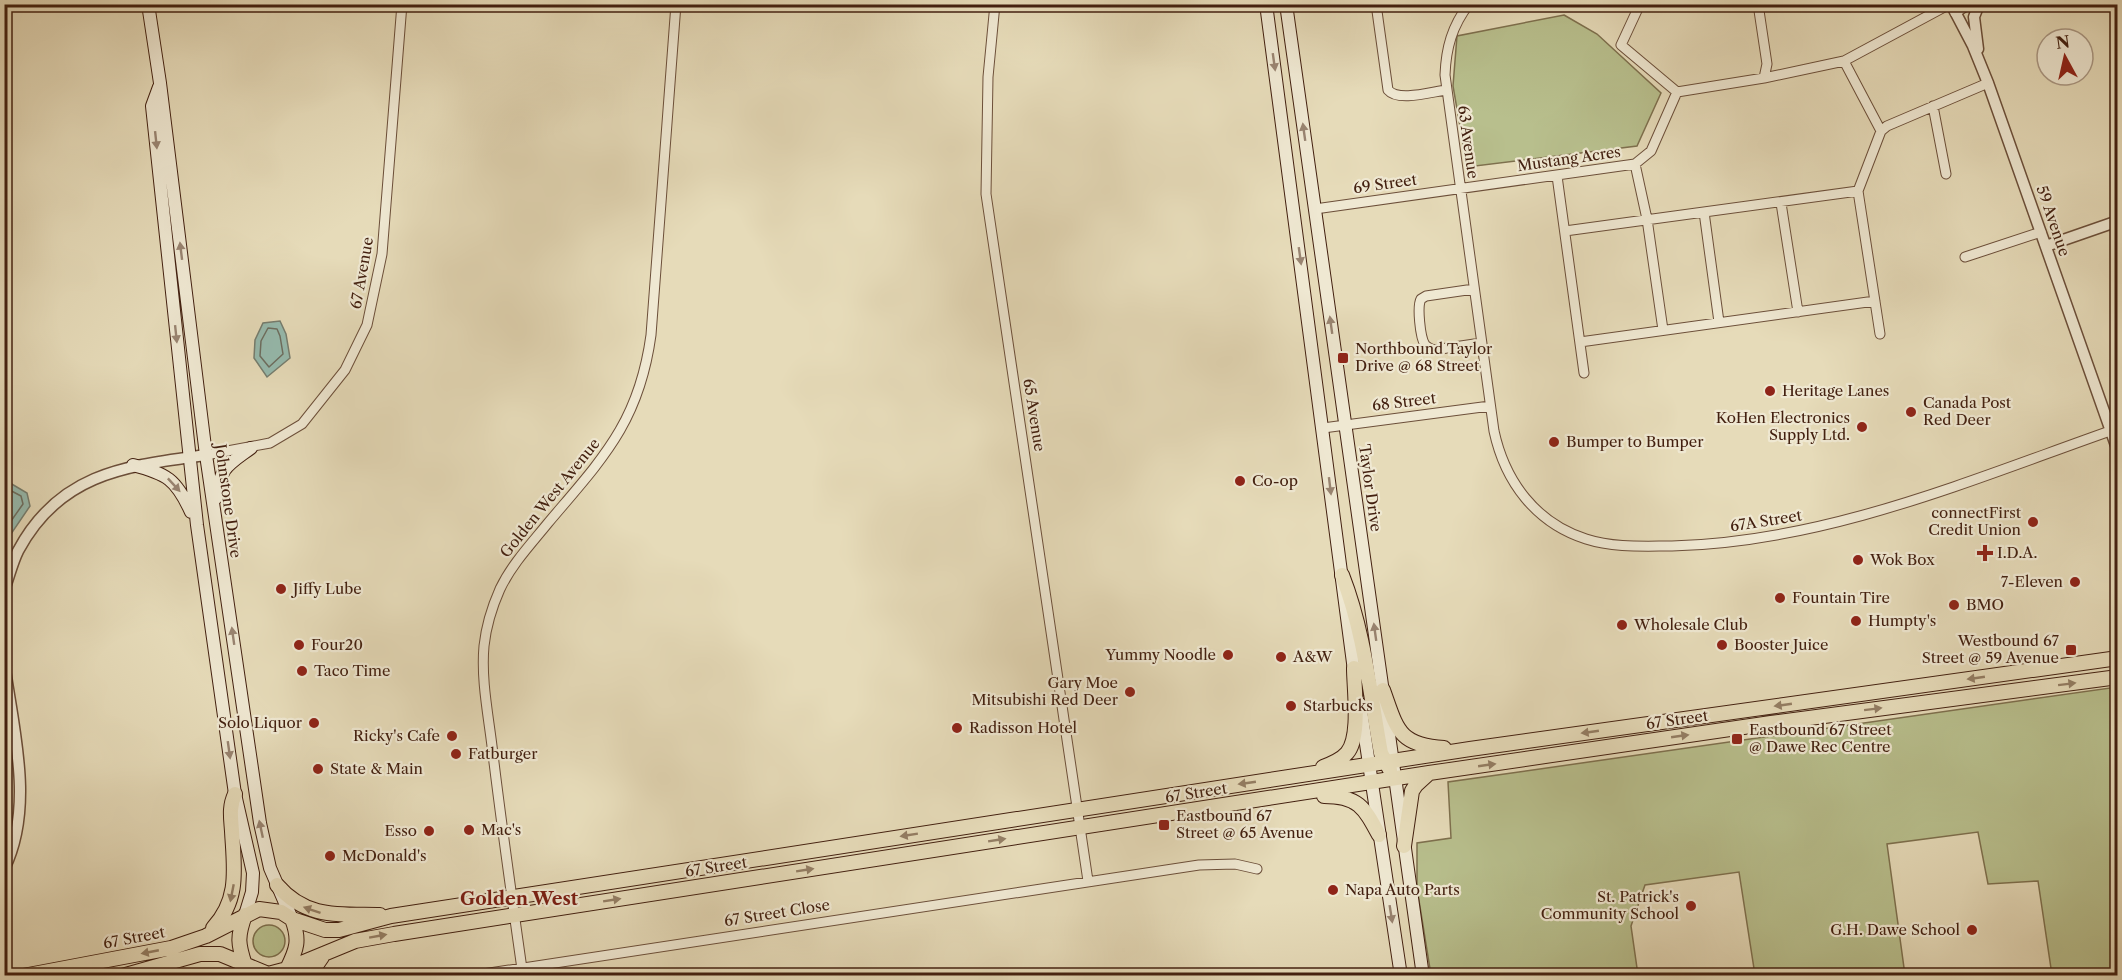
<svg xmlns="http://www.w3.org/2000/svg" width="2122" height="980" viewBox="0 0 2122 980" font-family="'Libre Caslon Text',serif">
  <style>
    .green { fill: #b8bf8d; stroke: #7e704e; stroke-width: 1.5 }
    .water { fill: #96bbaf; stroke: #757d6f; stroke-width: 1.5 }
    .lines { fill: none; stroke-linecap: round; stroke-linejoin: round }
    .shore { stroke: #6c6e60; stroke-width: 1.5 }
    .minor-casing { stroke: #6c4f3a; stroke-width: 11 }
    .tertiary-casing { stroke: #6c4f3a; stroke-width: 13 }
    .secondary-casing { stroke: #432010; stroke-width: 14 }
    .primary-casing { stroke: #432010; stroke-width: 16 }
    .minor { stroke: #efe8d2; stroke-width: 9 }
    .tertiary { stroke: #efe8d2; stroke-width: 10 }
    .secondary { stroke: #efe8d2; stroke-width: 12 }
    .primary { stroke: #e6dbb9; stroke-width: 14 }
    .oneway { fill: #998471 }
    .oneway2 { fill: #947e64 }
    .poi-dot { fill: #8f2418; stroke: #efe8d2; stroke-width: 2 }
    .labels { text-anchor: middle; stroke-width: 4.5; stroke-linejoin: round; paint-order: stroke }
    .street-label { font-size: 15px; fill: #432010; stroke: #efe8d2 }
    .poi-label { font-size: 15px; fill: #432010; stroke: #efe8d2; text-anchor: start }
    .quarter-label { font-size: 18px; font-weight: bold; fill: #7a1f14; stroke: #efe8d2 }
  </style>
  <rect width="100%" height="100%" fill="#e6dbb9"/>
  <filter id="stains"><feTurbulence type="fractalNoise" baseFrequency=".00333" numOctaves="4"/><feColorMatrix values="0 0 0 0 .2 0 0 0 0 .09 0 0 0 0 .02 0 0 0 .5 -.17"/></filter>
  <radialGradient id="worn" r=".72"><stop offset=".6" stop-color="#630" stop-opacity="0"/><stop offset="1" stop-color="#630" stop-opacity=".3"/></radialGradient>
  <path class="green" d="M 1564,15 L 1597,34 L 1661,93 L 1637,146 L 1467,167 L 1453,86 L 1457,36 Z
    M 2117,687 L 2117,968 L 2052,975 L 2038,881 L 1988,884 L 1978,832 L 1887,844 L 1905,975 L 1755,975 L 1739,872 L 1645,885 L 1631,926 L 1638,975 L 1431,975 L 1417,888 L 1417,843 L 1451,838 L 1448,782 Z
    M253 941a16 16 0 1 1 32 0a16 16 0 1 1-32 0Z"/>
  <path class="water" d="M 280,321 L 286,334 L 290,358 L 267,377 L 254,358 L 255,340 L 263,323 Z
    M 5,480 L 27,493 L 30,506 L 9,537 L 5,536 Z"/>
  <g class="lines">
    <path class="shore" d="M 268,328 L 277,329 L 280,336 L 283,354 L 269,367 L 260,356 L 261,341 Z
      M 4,487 L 21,496 L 23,504 L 4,531"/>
    <g class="minor-casing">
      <path id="minor" d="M 995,4 L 988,77 L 986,194 L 1088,881
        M 1376,4 L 1388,90 C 1398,102 1431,92 1446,90
        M 1469,4 C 1452,26 1446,48 1445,75 L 1494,431 C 1505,482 1536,523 1586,539 C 1614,548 1644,546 1672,546 C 1826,542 1968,481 2110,431
        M 1640,4 L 1621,45 L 1677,92 L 1764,78 L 1844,61 L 1950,4
        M 1758,4 L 1767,64 L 1764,78
        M 1955,13 L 1970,4
        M 1844,61 L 1881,131
        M 1933,106 L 1946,174
        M 1635,164 L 1647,219 L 1663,330
        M 1557,176 L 1584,373
        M 1781,203 L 1798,312
        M 1315,209 L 1635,164 L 1651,151 L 1677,92
        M 1704,212 L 1719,322
        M 1565,231 L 1858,191
        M 1965,257 L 2041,232
        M 1474,289 L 1426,296 L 1421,299 C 1417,306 1420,337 1425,345 C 1428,348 1430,349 1434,350 L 1481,343
        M 1880,334 L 1858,191 L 1881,131 L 1887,126 L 1988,83
        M 1580,342 L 1875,301
        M 1323,428 L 1490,406
        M 206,455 L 270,443 L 302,424 L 345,370 L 367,325 L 382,254 L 402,4
        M 470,976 L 1199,865 L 1235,864 L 1257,869
        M 523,976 C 512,899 501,822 492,746 C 488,713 481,679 484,646 C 486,627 492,607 500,589 C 512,564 531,544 548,523 C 602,459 639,423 651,335 L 676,4"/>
    </g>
    <g class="tertiary-casing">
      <path id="tertiary" d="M 1951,4 L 1973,46 L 1988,83 L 2118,451
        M 1978,49 L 1974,17 L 1979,4
        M 2046,246 L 2118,221
        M 4,590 C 9,577 12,563 18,551 C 60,472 127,466 206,455
        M 4,663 C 13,728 35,807 4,869"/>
    </g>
    <g class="secondary-casing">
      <path id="secondary" d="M 148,4 L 160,83 L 206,455 L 260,823 L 270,868 L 292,919
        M 1266,4 L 1355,678
        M 1286,4 L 1423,976
        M 159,87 L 152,106 L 197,525 L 235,794 L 253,873 L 252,892 L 245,915
        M 133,465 C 167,474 176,479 191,512
        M 216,498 C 220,467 228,465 251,448
        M 1360,704 L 1401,976"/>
    </g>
    <g class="primary-casing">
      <path id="primary" d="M 1342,575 C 1364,631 1370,693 1381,753 L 1390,770
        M 1383,690 C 1397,729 1398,745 1444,748
        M 1323,767 C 1331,764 1341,760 1347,753 C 1361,737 1354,689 1354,668
        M 1324,796 C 1358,796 1364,807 1379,835
        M 1404,846 L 1412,791 L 1416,785 L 1428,774
        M 277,885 C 306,919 339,914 380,915
        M 245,915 C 237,937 238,944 245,965
        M 213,928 C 240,899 234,868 232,831 C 231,817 229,807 235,794
        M 287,969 C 297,949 300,940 292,919
        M 23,976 L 171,948 L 206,936 L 259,909 L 281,912 L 292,919 L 325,930 L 339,930 L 391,916 L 1470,749 L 2118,658
        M 122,976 L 200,954 L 220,954 L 268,974 L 287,969 L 355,941 L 394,934 L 1429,773 L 1771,723 L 2118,677
        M 188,976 L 223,976
        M 309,976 L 322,957"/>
    </g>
    <use href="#minor" class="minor"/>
    <use href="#tertiary" class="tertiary"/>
    <use href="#secondary" class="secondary"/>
    <use href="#primary" class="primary"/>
  </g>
  <defs><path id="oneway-solid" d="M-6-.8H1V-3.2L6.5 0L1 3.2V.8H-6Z" transform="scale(1.5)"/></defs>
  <g class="oneway">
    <use href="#oneway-solid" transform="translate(1274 62) rotate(82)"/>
    <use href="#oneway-solid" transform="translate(1304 132) rotate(-98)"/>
    <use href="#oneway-solid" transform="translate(156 140) rotate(84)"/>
    <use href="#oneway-solid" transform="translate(181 251) rotate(-97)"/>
    <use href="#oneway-solid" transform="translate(1300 256) rotate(82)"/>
    <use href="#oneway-solid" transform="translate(1331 325) rotate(-98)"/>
    <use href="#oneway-solid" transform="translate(176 334) rotate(84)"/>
    <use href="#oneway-solid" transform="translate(174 485) rotate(47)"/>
    <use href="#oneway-solid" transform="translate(1330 486) rotate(83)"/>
    <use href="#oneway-solid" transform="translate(1375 632) rotate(-98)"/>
    <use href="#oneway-solid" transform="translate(233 636) rotate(-98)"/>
    <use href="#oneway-solid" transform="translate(229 750) rotate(82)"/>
    <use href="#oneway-solid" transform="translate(261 829) rotate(-102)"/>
    <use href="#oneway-solid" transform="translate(1391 914) rotate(81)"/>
  </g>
  <g class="oneway2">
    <use href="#oneway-solid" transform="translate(1976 678) rotate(172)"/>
    <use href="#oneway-solid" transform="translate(2067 684) rotate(-7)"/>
    <use href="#oneway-solid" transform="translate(1783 705) rotate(172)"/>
    <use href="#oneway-solid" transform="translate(1873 709) rotate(-7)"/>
    <use href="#oneway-solid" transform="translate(1590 732) rotate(172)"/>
    <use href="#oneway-solid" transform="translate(1680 736) rotate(-8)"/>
    <use href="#oneway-solid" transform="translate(1487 765) rotate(-8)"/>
    <use href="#oneway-solid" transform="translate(1247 783) rotate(172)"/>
    <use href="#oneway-solid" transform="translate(909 835) rotate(171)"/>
    <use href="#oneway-solid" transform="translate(997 840) rotate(-9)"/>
    <use href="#oneway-solid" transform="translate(805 870) rotate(-9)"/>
    <use href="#oneway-solid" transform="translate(232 893) rotate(101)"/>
    <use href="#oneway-solid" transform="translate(612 900) rotate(-9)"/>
    <use href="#oneway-solid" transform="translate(312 910) rotate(-161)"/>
    <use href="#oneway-solid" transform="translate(378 936) rotate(-10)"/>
    <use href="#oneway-solid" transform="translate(150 952) rotate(169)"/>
  </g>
  <g class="poi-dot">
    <rect x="1337" y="352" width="12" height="12" rx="3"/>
    <circle cx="1770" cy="391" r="6"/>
    <circle cx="1911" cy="412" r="6"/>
    <circle cx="1862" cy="427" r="6"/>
    <circle cx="1554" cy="442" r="6"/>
    <circle cx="1240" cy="481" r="6"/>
    <circle cx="2033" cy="522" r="6"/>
    <path d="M1982 544h6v6h6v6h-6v6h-6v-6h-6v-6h6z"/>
    <circle cx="1858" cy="560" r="6"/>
    <circle cx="2075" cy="582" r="6"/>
    <circle cx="281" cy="589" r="6"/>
    <circle cx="1780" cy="598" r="6"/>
    <circle cx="1954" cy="605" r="6"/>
    <circle cx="1856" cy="621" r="6"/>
    <circle cx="1622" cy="625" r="6"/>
    <circle cx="299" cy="645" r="6"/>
    <circle cx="1722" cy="645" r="6"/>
    <rect x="2065" y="644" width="12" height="12" rx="3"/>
    <circle cx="1228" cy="655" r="6"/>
    <circle cx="1281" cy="657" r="6"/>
    <circle cx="302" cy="671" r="6"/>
    <circle cx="1130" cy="692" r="6"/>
    <circle cx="1291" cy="706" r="6"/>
    <circle cx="314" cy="723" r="6"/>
    <circle cx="957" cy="728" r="6"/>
    <circle cx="452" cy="736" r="6"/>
    <rect x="1731" y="733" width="12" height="12" rx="3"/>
    <circle cx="456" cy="754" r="6"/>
    <circle cx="318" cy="769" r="6"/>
    <rect x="1158" y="819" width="12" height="12" rx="3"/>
    <circle cx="469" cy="830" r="6"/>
    <circle cx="429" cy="831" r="6"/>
    <circle cx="330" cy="856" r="6"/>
    <circle cx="1333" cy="890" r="6"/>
    <circle cx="1691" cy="906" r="6"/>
    <circle cx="1972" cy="930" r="6"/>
  </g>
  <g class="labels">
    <g class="street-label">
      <text transform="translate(1468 142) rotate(82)" y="5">63 Avenue</text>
      <text transform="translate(1569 159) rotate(-8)" y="5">Mustang Acres</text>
      <text transform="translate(1385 184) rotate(-8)" y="5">69 Street</text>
      <text transform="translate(2053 221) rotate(71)" y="5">59 Avenue</text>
      <text transform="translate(362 273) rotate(-80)" y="5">67 Avenue</text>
      <text transform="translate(1404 402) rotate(-7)" y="5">68 Street</text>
      <text transform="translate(1034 415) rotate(81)" y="5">65 Avenue</text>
      <text transform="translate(1370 488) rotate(82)" y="5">Taylor Drive</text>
      <text transform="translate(550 498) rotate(-51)" y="5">Golden West Avenue</text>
      <text transform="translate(228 501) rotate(82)" y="5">Johnstone Drive</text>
      <text transform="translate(1766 521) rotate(-9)" y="5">67A Street</text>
      <text transform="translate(1677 720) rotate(-8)" y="5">67 Street</text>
      <text transform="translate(1196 793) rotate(-9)" y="5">67 Street</text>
      <text transform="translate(716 867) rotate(-9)" y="5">67 Street</text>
      <text transform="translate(777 913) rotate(-9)" y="5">67 Street Close</text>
      <text transform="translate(134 938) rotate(-11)" y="5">67 Street</text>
    </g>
    <g class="poi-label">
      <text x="1355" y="354">Northbound Taylor<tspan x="1355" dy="17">Drive @ 68 Street</tspan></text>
      <text x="1782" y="396">Heritage Lanes</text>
      <text x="1923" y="408">Canada Post<tspan x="1923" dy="17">Red Deer</tspan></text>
      <text x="1850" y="423" text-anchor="end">KoHen Electronics<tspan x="1850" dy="17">Supply Ltd.</tspan></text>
      <text x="1566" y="447">Bumper to Bumper</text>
      <text x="1252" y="486">Co-op</text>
      <text x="2021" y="518" text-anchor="end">connectFirst<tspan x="2021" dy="17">Credit Union</tspan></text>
      <text x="1997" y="558">I.D.A.</text>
      <text x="1870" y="565">Wok Box</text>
      <text x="2063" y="587" text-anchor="end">7-Eleven</text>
      <text x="293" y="594">Jiffy Lube</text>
      <text x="1792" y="603">Fountain Tire</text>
      <text x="1966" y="610">BMO</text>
      <text x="1868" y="626">Humpty's</text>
      <text x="1634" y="630">Wholesale Club</text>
      <text x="2059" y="646" text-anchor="end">Westbound 67<tspan x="2059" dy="17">Street @ 59 Avenue</tspan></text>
      <text x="311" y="650">Four20</text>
      <text x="1734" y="650">Booster Juice</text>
      <text x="1216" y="660" text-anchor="end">Yummy Noodle</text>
      <text x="1293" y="662">A&amp;W</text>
      <text x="314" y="676">Taco Time</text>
      <text x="1118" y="688" text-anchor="end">Gary Moe<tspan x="1118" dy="17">Mitsubishi Red Deer</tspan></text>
      <text x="1303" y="711">Starbucks</text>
      <text x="302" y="728" text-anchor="end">Solo Liquor</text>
      <text x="969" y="733">Radisson Hotel</text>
      <text x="1749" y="735">Eastbound 67 Street<tspan x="1749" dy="17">@ Dawe Rec Centre</tspan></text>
      <text x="440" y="741" text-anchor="end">Ricky's Cafe</text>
      <text x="468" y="759">Fatburger</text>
      <text x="330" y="774">State &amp; Main</text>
      <text x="1176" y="821">Eastbound 67<tspan x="1176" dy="17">Street @ 65 Avenue</tspan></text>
      <text x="481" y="835">Mac's</text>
      <text x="417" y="836" text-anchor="end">Esso</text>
      <text x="342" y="861">McDonald's</text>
      <text x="1345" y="895">Napa Auto Parts</text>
      <text x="1679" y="902" text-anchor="end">St. Patrick's<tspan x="1679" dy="17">Community School</tspan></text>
      <text x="1960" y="935" text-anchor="end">G.H. Dawe School</text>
    </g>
    <g class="quarter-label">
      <text x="519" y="905">Golden West</text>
    </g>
  </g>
  <rect width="2122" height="980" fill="none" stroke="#e6dbb9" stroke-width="24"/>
  <rect x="6" y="6" width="2110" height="968" fill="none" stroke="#432010" stroke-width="3"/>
  <rect x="12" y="12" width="2098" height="956" fill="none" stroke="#432010" stroke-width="1.5"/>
  <g transform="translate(2065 57) rotate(352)"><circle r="28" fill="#efe8d2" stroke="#aa9884" stroke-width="1.5"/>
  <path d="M0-4.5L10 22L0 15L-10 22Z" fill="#8f2418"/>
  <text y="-9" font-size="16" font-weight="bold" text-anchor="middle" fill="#432010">N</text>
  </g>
  <rect width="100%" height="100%" filter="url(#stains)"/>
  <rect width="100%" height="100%" fill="url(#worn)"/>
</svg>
